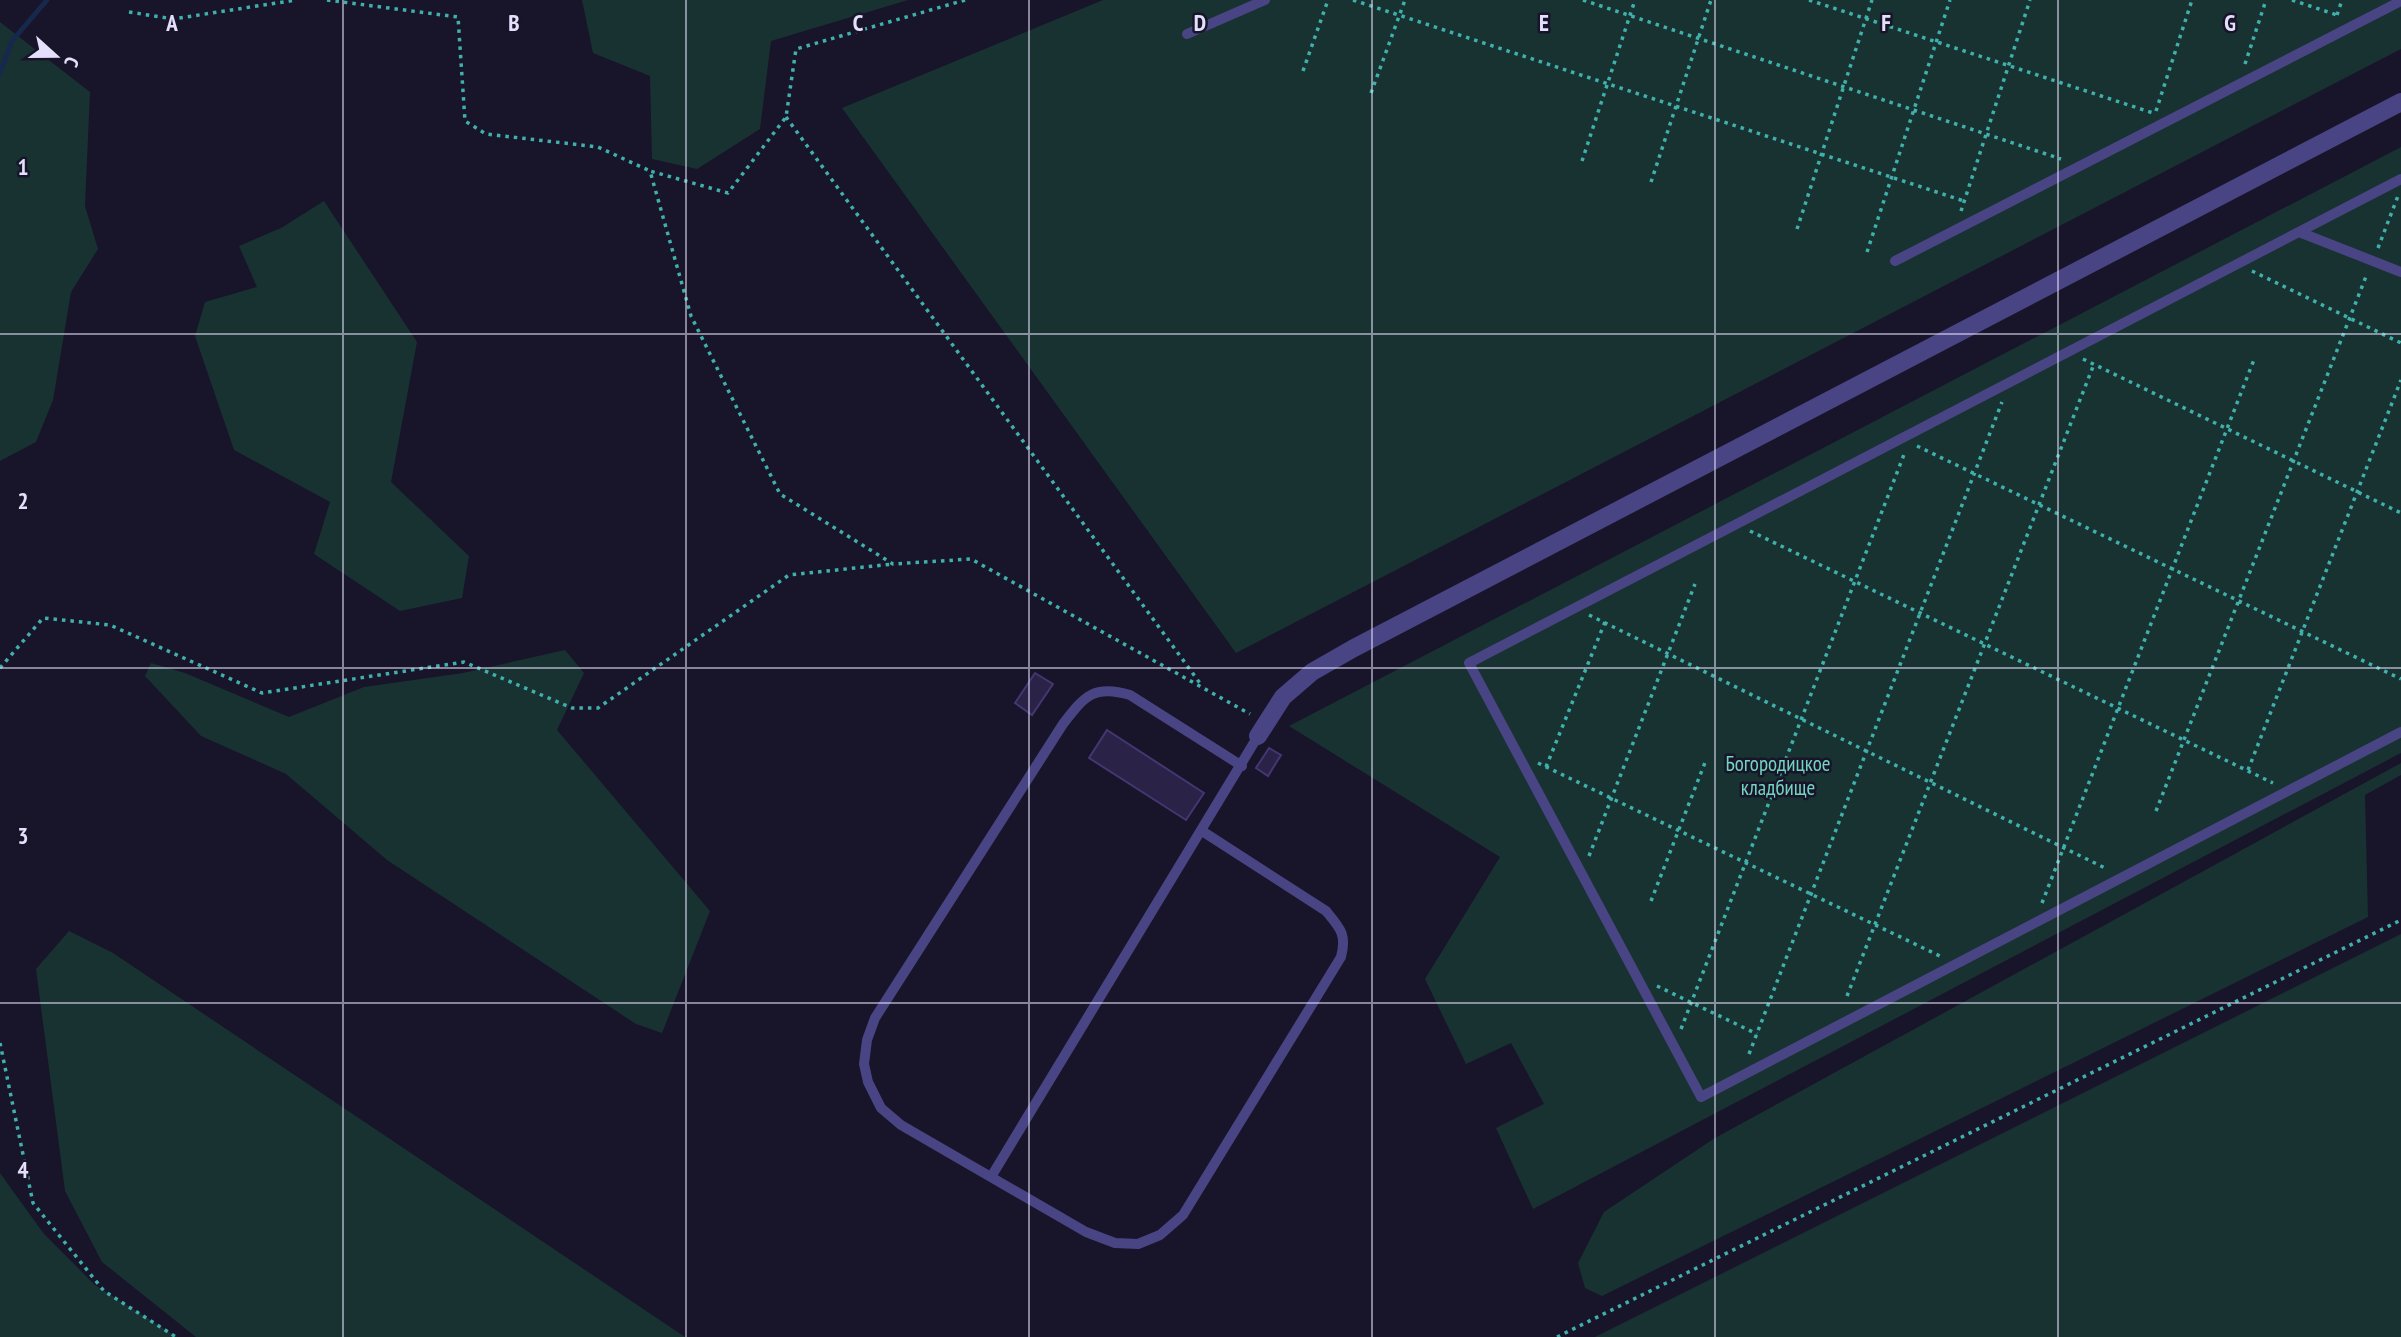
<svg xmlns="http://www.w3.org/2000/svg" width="2401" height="1337" viewBox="0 0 2401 1337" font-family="'PT Sans Narrow',sans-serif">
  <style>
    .green { fill: #183232 }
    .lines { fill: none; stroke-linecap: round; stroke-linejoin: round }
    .stream { stroke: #16294c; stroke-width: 5 }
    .building { fill: #2b2248; stroke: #443771; stroke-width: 2 }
    .path { stroke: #3fb0ac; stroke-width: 3.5; stroke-dasharray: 3.5 5; stroke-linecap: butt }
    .service { stroke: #494483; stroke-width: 10 }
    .minor { stroke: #494483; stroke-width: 18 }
    .grid { fill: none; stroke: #e4e0fb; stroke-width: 2; stroke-opacity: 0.55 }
    .labels { text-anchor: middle; stroke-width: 5; stroke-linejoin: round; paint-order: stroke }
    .park-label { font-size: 21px; fill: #72d5bf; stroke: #181429 }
    .grid-label { font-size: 23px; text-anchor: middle; font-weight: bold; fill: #e4e0fb; stroke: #181429; stroke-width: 5; stroke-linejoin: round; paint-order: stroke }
  </style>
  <rect width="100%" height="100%" fill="#181429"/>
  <path class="green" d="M 582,0 L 908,0 L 771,41 L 760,129 L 697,169 L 652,159 L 650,76 L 593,53 Z
    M 1103,0 L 2401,0 L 2401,49 L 1236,653 L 842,108 Z
    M 0,22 L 90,92 L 85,206 L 98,249 L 71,292 L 53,400 L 36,442 L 0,461 Z
    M 2401,147 L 2401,753 L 1533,1209 L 1496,1128 L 1544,1104 L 1511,1043 L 1466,1064 L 1425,979 L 1500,857 L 1289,726 Z
    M 324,201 L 417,342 L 391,482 L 469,556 L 462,598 L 400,611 L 314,554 L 330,502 L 234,450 L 195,336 L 205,302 L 257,287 L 239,246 L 281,228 Z
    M 565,650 L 584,673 L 557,730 L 710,911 L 662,1033 L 636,1024 L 387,860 L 286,774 L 201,736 L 145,676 L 151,663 L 185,673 L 289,717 L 364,687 L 463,673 Z
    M 2401,763 L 2401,775 L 2365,795 L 2368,917 L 1602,1296 L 1585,1288 L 1578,1263 L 1604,1212 L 1715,1138 Z
    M 69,931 L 113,953 L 685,1337 L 196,1337 L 102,1262 L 65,1191 L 36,969 Z
    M 2401,934 L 2401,1337 L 1595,1337 Z
    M 0,1173 L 44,1234 L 95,1285 L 177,1337 L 0,1337 Z"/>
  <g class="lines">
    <path class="stream" d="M 0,73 L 12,41 L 47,0"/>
  </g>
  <path class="building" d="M 1035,673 L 1053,684 L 1032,715 L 1015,703 Z
    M 1107,730 L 1204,793 L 1186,820 L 1089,758 Z
    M 1269,748 L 1281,755 L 1268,776 L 1256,768 Z"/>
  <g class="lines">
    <path class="path" d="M 327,0 L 458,17 L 465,121 L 486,134 L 598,147 L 650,171
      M 965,0 L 796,49 L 786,117 L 728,193 L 650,171 L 691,316 L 780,494 L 893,564 L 971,559 L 1250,714
      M 1353,0 L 1964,201
      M 1583,0 L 2061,159
      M 1809,0 L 2153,113
      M 2292,0 L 2340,16
      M 129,12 L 173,19 L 296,0
      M 2337,15 L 2342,0
      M 2245,64 L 2266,0
      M 1303,71 L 1328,0
      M 1371,93 L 1405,0
      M 2156,111 L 2192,0
      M 786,117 L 1202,686
      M 1582,161 L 1635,0
      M 1651,182 L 1711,0
      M 1961,211 L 2030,0
      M 1797,229 L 1872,0
      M 2378,248 L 2398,196
      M 1867,252 L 1950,0
      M 2252,271 L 2401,343
      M 2083,359 L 2401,513
      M 1917,446 L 2401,679
      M 1750,531 L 2273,783
      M 1589,615 L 2107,869
      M 0,668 L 43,618 L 110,625 L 262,693 L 464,662 L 572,708 L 598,708 L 789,575 L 893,564
      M 1538,763 L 1942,957
      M 1546,767 L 1605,622
      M 2248,770 L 2401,380
      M 2156,811 L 2367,274
      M 1589,856 L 1695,584
      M 1651,901 L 1706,760
      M 2042,903 L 2255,357
      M 1657,986 L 1757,1034
      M 1847,996 L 2094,364
      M 1681,1029 L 1905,452
      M 0,1043 L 33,1203 L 104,1291 L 176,1337
      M 1749,1054 L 2002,402
      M 1557,1337 L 2401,920"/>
    <path class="service" d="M 1187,34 L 1265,0
      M 2401,179 L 1469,663 L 1701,1097 L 2401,732
      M 2299,232 L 2401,272
      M 1895,261 L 2401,1
      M 1202,831 L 1326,911 C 1340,928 1347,934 1341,957 L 1183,1215 L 1160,1235 L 1138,1244 L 1115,1243 L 1086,1232 L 901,1125 L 881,1108 L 868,1082 L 864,1064 L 867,1040 L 875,1018 L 1063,724 C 1084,697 1093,684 1130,695 L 1242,766
      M 991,1177 L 1258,736"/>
    <path class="minor" d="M 1258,736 L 1283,697 L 1312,672 L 1354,648 L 2401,102"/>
  </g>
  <path class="grid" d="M 343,0 L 343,1337M 686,0 L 686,1337M 1029,0 L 1029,1337M 1372,0 L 1372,1337M 1715,0 L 1715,1337M 2058,0 L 2058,1337M 0,334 L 2401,334M 0,668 L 2401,668M 0,1003 L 2401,1003"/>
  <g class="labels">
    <g class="park-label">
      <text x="1778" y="771">Богородицкое<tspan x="1778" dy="24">кладбище</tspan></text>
    </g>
  </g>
  <g class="grid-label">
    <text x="172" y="31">A</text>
    <text x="514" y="31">B</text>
    <text x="858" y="31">C</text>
    <text x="1200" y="31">D</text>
    <text x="1544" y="31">E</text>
    <text x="1886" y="31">F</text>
    <text x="2230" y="31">G</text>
    <text x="23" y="175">1</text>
    <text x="23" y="509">2</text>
    <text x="23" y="844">3</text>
    <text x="23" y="1178">4</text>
  </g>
  <g transform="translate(56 56) rotate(111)" stroke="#181429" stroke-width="5" paint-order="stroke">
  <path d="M0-5L12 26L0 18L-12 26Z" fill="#e4e0fb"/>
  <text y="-10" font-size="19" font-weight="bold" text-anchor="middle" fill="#e4e0fb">С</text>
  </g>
</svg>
